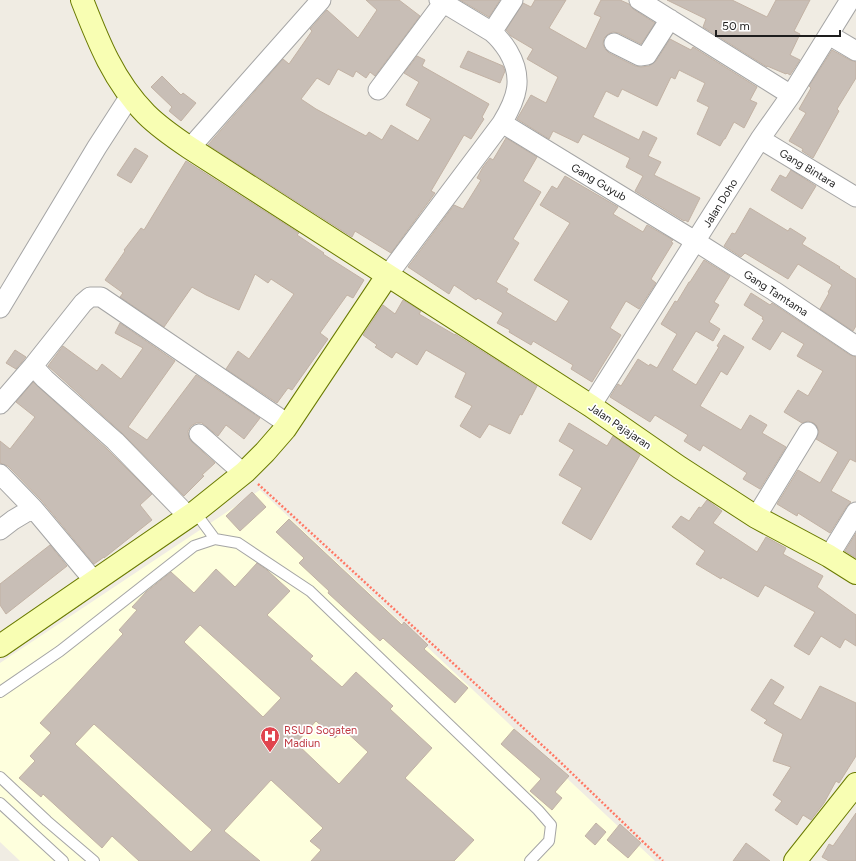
<svg xmlns="http://www.w3.org/2000/svg" width="856" height="861" viewBox="0 0 856 861" font-family="Figtree,sans-serif">
  <style>
    .education { fill: #feffdd }
    .building { fill: #c8beb6; stroke: #c2b2a4; fill-rule: evenodd }
    .lines { fill: none; stroke-linecap: round; stroke-linejoin: round }
    .lane-casing { stroke: #a5a5a5; stroke-width: 12 }
    .street-casing { stroke: #a5a5a5; stroke-width: 21 }
    .secondary-casing { stroke: #6a7a00; stroke-width: 24 }
    .path { stroke: #ff7865; stroke-width: 2.5; stroke-dasharray: 2 2; stroke-linecap: butt }
    .lane { stroke: #fff; stroke-width: 10 }
    .street { stroke: #fff; stroke-width: 19 }
    .secondary { stroke: #f8feb3; stroke-width: 22 }
    .labels { text-anchor: middle; stroke-width: 3.5; stroke-linejoin: round; paint-order: stroke }
    .street-label { font-size: 11px; fill: #1e1e1e; stroke: #fff }
    .health-label { font-size: 11px; fill: #be3a42; stroke: #fff; text-anchor: start }
  </style>
  <rect width="100%" height="100%" fill="#f0ece3"/>
  <path class="education" d="M 260,490 L 655,861 L 20,861 L 0,842 L 0,663 Z"/>
  <path class="building" d="M 366,0 L 399,0 L 420,16 L 375,76 L 370,72 L 366,78 L 356,71 L 353,77 L 338,69 L 329,85 L 317,78 L 301,99 L 316,109 L 366,136 L 369,132 L 382,140 L 391,125 L 418,141 L 431,119 L 406,105 L 419,82 L 404,73 L 417,56 L 425,60 L 422,66 L 489,104 L 482,117 L 484,119 L 471,139 L 464,135 L 431,191 L 435,193 L 391,253 L 355,231 L 352,237 L 208,145 L 283,59 L 289,64 L 312,31 L 310,29 L 327,10 L 358,38 L 377,10 Z
    M 460,0 L 500,0 L 489,17 Z
    M 535,0 L 566,0 L 549,28 L 586,49 L 601,17 L 594,14 L 601,0 L 620,0 L 629,4 L 633,9 L 655,23 L 641,44 L 619,33 L 613,32 L 608,34 L 604,38 L 603,44 L 605,49 L 609,53 L 635,66 L 641,67 L 649,66 L 656,61 L 670,39 L 691,50 L 693,47 L 757,87 L 750,100 L 757,103 L 744,128 L 734,122 L 725,139 L 724,139 L 720,146 L 697,134 L 709,107 L 697,101 L 705,83 L 679,70 L 675,79 L 671,77 L 657,106 L 622,89 L 618,97 L 606,91 L 593,117 L 639,140 L 643,131 L 657,138 L 648,156 L 661,162 L 654,175 L 700,198 L 688,222 L 685,220 L 684,221 L 635,191 L 643,176 L 626,167 L 630,158 L 583,134 L 578,143 L 553,131 L 549,139 L 517,119 L 531,95 L 546,103 L 558,77 L 527,59 L 533,49 L 511,36 L 506,30 L 523,3 L 531,7 Z
    M 667,0 L 732,0 L 767,17 L 776,0 L 810,0 L 794,31 L 800,34 L 790,55 L 800,60 L 790,75 L 787,73 L 786,74 L 767,66 L 767,67 L 703,27 L 706,19 Z
    M 832,50 L 850,60 L 856,62 L 856,78 L 837,109 L 839,111 L 813,158 L 802,151 L 803,149 L 789,141 L 806,113 L 799,109 L 811,88 L 809,86 Z
    M 468,51 L 503,66 L 505,71 L 500,83 L 460,67 Z
    M 162,76 L 181,95 L 183,93 L 196,103 L 181,121 L 169,111 L 172,107 L 151,87 Z
    M 506,138 L 537,157 L 523,181 L 541,192 L 513,239 L 519,243 L 496,282 L 508,289 L 506,292 L 556,322 L 569,301 L 534,280 L 570,223 L 540,205 L 552,186 L 557,189 L 565,176 L 618,207 L 613,214 L 643,232 L 647,225 L 673,240 L 671,242 L 673,243 L 651,279 L 656,283 L 639,309 L 626,301 L 610,328 L 621,335 L 592,382 L 571,369 L 573,365 L 533,341 L 531,345 L 509,332 L 510,330 L 497,323 L 503,313 L 478,298 L 476,300 L 454,285 L 449,294 L 408,267 L 454,205 L 463,209 L 481,180 L 477,178 L 483,167 L 490,158 L 493,160 Z
    M 135,148 L 148,156 L 131,183 L 117,175 Z
    M 186,161 L 299,233 L 297,235 L 324,253 L 323,254 L 364,280 L 353,298 L 347,295 L 320,333 L 328,339 L 292,390 L 288,388 L 277,403 L 226,369 L 238,351 L 249,359 L 294,294 L 271,279 L 268,283 L 255,274 L 239,310 L 206,295 L 192,287 L 164,327 L 120,297 L 123,293 L 105,280 L 125,251 L 124,250 L 141,228 L 144,230 Z
    M 791,170 L 816,186 L 802,209 L 771,190 L 780,175 L 786,178 Z
    M 750,208 L 788,231 L 790,228 L 806,238 L 802,244 L 840,267 L 839,268 L 856,279 L 856,326 L 853,331 L 820,309 L 829,293 L 828,292 L 832,285 L 798,264 L 788,279 L 745,253 L 741,257 L 724,246 L 732,233 L 735,234 Z
    M 704,260 L 730,276 L 714,302 L 719,305 L 709,322 L 720,329 L 713,341 L 696,331 L 672,370 L 696,385 L 719,347 L 717,346 L 724,335 L 744,347 L 727,375 L 721,371 L 700,406 L 741,430 L 750,415 L 767,425 L 762,433 L 786,447 L 760,489 L 743,479 L 747,473 L 703,445 L 700,451 L 684,441 L 688,435 L 655,415 L 650,422 L 610,397 L 618,384 L 621,386 L 638,359 L 649,366 L 650,364 L 657,368 L 677,334 L 661,324 L 675,301 L 677,302 L 689,282 L 690,282 Z
    M 751,293 L 770,305 L 772,303 L 850,355 L 856,357 L 856,462 L 850,459 L 831,491 L 851,502 L 847,506 L 830,533 L 798,513 L 797,516 L 777,504 L 798,470 L 820,483 L 838,452 L 816,439 L 819,432 L 817,426 L 814,423 L 808,421 L 802,423 L 784,412 L 798,390 L 808,396 L 823,371 L 797,356 L 804,344 L 782,331 L 770,350 L 752,339 L 764,320 L 762,319 L 763,317 L 744,305 Z
    M 403,300 L 421,311 L 419,314 L 455,335 L 455,334 L 537,386 L 522,415 L 520,414 L 510,434 L 489,424 L 480,438 L 460,426 L 472,406 L 455,397 L 466,373 L 426,350 L 417,365 L 396,352 L 392,358 L 375,347 L 377,345 L 363,335 L 383,305 L 395,314 Z
    M 120,323 L 175,361 L 128,427 L 147,440 L 196,375 L 260,418 L 244,439 L 226,425 L 218,436 L 202,423 L 196,423 L 191,426 L 188,431 L 189,438 L 192,442 L 215,463 L 202,475 L 204,476 L 184,496 L 122,433 L 48,366 L 63,346 L 97,371 L 102,364 L 121,379 L 143,348 L 115,333 Z
    M 15,350 L 26,357 L 16,369 L 6,363 Z
    M 33,382 L 107,449 L 152,494 L 140,505 L 152,520 L 104,558 L 104,557 L 94,564 L 41,500 L 8,466 L 0,463 L 0,441 L 10,449 L 35,417 L 16,402 Z
    M 569,423 L 607,446 L 613,436 L 640,455 L 591,540 L 562,523 L 582,488 L 559,475 L 574,450 L 559,441 Z
    M 252,492 L 266,507 L 240,531 L 226,516 Z
    M 707,500 L 722,511 L 713,523 L 757,552 L 766,537 L 786,548 L 783,554 L 823,576 L 817,587 L 856,615 L 856,646 L 845,639 L 840,648 L 821,636 L 809,655 L 794,646 L 815,612 L 765,585 L 758,597 L 722,577 L 721,579 L 696,564 L 705,551 L 672,527 L 681,516 L 689,521 L 699,507 L 701,508 Z
    M 289,519 L 402,625 L 404,622 L 428,645 L 424,649 L 468,688 L 455,703 L 383,638 L 380,641 L 328,593 L 329,591 L 299,563 L 304,558 L 276,532 Z
    M 856,533 L 856,558 L 845,551 Z
    M 50,545 L 67,566 L 6,614 L 0,605 L 0,584 Z
    M 257,563 L 267,570 L 290,591 L 267,615 L 313,656 L 310,659 L 342,687 L 356,672 L 393,706 L 390,709 L 432,748 L 405,778 L 474,840 L 454,861 L 311,861 L 321,850 L 310,841 L 323,828 L 271,780 L 224,831 L 260,861 L 139,861 L 112,836 L 102,848 L 43,794 L 41,797 L 19,778 L 35,761 L 30,756 L 51,733 L 40,723 L 123,634 L 119,630 L 137,610 L 132,607 L 146,592 L 171,572 L 194,593 L 216,569 L 235,587 ZM 200,625 L 281,698 L 263,717 L 184,642 ZM 316,721 L 335,738 L 343,729 L 368,752 L 339,784 L 296,743 ZM 94,724 L 212,830 L 191,852 L 75,744 Z
    M 771,679 L 784,687 L 773,704 L 801,720 L 820,686 L 856,703 L 856,756 L 839,783 L 836,781 L 824,803 L 811,820 L 803,815 L 797,825 L 775,810 L 782,801 L 773,795 L 791,767 L 773,761 L 783,734 L 764,723 L 767,720 L 751,710 Z
    M 514,729 L 569,776 L 555,792 L 562,798 L 552,810 L 530,791 L 541,779 L 501,744 Z
    M 856,813 L 856,861 L 829,861 L 822,857 L 829,844 L 833,846 Z
    M 596,823 L 606,832 L 595,845 L 585,836 Z
    M 620,824 L 641,843 L 628,858 L 607,840 Z
    M 746,843 L 770,861 L 733,861 Z"/>
  <g class="lines">
    <g class="lane-casing">
      <path id="lane" d="M 195,512 L 215,539
        M 0,692 L 60,651 L 194,546 L 215,539 L 238,543 L 310,591 L 538,810 L 551,825 L 549,841 L 530,861
        M 0,777 L 47,821 L 94,861
        M 0,803 L 63,861"/>
    </g>
    <g class="street-casing">
      <path id="street" d="M 439,0 L 492,32
        M 639,0 L 791,95
        M 829,35 L 856,51
        M 614,43 L 640,56 L 647,55 L 670,19
        M 378,90 L 443,3
        M 502,123 L 695,241 L 774,291 L 856,346
        M 760,139 L 856,197
        M 190,148 L 321,0
        M 387,276 L 502,123 C 517,98 524,78 508,51 C 503,43 499,38 492,32 L 513,0
        M 0,308 L 97,147 L 130,96
        M 0,404 L 33,366
        M 591,406 L 760,139 L 791,95 L 850,0
        M 199,434 L 243,473
        M 0,474 L 33,508
        M 188,516 L 115,441 L 45,379 L 33,366 L 83,303 L 90,297 L 101,297 L 288,424
        M 756,517 L 808,432
        M 0,530 L 13,520 L 33,508 L 95,582
        M 829,556 L 856,512"/>
    </g>
    <g class="secondary-casing">
      <path id="secondary" d="M 82,0 C 98,41 114,82 146,114 C 159,127 175,138 190,148 L 591,406 L 679,467 L 756,517 L 829,556 L 856,573
        M 0,646 L 195,512 L 245,472 L 265,452 L 285,429 L 387,276
        M 795,861 L 856,784"/>
    </g>
    <path class="path" d="M 258,484 L 555,757 L 663,861"/>
    <use href="#lane" class="lane"/>
    <use href="#street" class="street"/>
    <use href="#secondary" class="secondary"/>
  </g>
  <defs>
    <g id="hospital-pin" transform="scale(1)"><path d="M0 17L-7.5 6A9.5 9.5 0 1 1 7.5 6Z" fill="#e0444e" stroke="#fff"/><path d="M-5-5h3v3.5h4V-5h3V5h-3V1.5h-4V5h-3Z" fill="#fff"/></g>
  </defs>
  <g fill-rule="evenodd">
    <use href="#hospital-pin" x="270" y="736"/>
  </g>
  <g class="labels">
    <g class="street-label">
      <text transform="translate(808 168) rotate(31)" y="4">Gang Bintara</text>
      <text transform="translate(599 182) rotate(31)" y="4">Gang Guyub</text>
      <text transform="translate(720 203) rotate(-58)" y="4">Jalan Doho</text>
      <text transform="translate(776 293) rotate(33)" y="4">Gang Tamtama</text>
      <text transform="translate(620 426) rotate(34)" y="4">Jalan Pajajaran</text>
    </g>
    <g class="health-label">
      <text x="284" y="734">RSUD Sogaten<tspan x="284" dy="13">Madiun</tspan></text>
    </g>
  </g>
  <path d="M716 30v6h124v-6" fill="none" stroke="#1e1e1e" stroke-width="2"/>
  <text x="722" y="30" font-size="12" fill="#1e1e1e" stroke="#ffffff" stroke-width="3" paint-order="stroke">50 m</text>
</svg>
